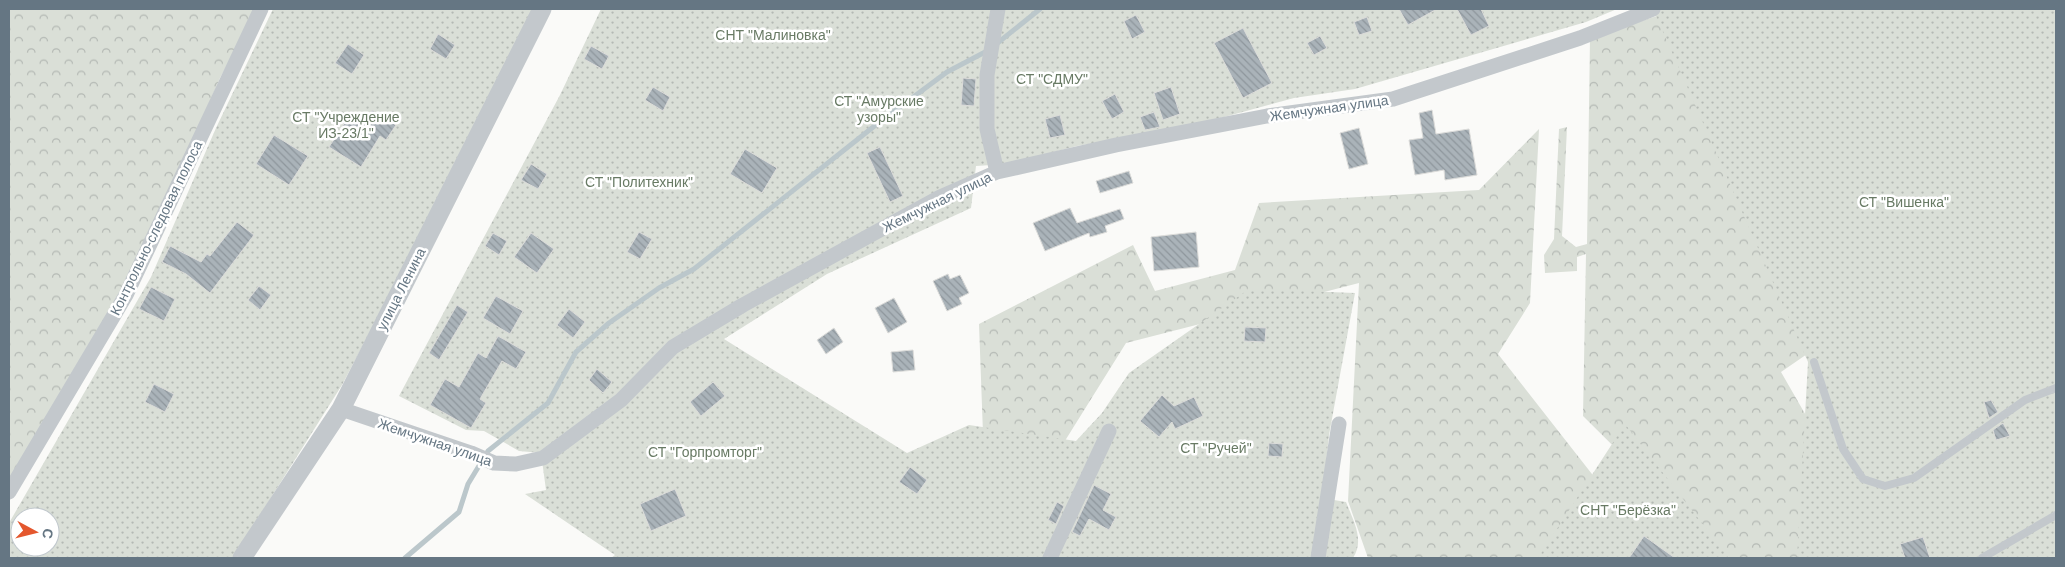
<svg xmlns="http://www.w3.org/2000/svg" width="2065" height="567" viewBox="0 0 2065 567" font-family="Helvetica,sans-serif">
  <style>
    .forest { fill: url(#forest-crowns) }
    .garden { fill: url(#garden-dots); fill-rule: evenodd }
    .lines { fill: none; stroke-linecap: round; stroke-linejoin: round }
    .stream { stroke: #bbc7cb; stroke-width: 5 }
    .building { fill: url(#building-back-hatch); stroke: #dcdcda }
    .service { stroke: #c3c8cc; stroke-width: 8 }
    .minor { stroke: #c3c8cc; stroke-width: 15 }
    .tertiary { stroke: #c3c8cc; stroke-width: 19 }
    .labels { text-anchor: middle; stroke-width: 5; stroke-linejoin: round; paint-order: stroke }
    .park-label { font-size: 14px; fill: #687a64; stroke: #fff }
    .street-label { font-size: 14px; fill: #657683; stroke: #fff }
  </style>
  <defs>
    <pattern id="forest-crowns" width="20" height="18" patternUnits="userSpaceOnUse" patternTransform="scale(1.25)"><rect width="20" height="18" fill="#dadfd7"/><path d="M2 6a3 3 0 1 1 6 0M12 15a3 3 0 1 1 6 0" fill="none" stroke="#b4b9b4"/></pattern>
    <pattern id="garden-dots" width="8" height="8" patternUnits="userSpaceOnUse" patternTransform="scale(1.25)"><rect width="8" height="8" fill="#dadfd7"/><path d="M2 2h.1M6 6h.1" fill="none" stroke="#b4b9b4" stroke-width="1.8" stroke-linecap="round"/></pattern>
    <pattern id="building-back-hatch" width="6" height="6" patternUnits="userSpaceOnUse" patternTransform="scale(1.25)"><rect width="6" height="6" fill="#aab3b9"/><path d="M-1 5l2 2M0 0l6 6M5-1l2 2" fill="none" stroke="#8e969c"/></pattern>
  </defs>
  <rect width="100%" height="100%" fill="#fafaf8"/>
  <path class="forest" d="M 9,9 L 256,9 L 220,78 L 166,202 L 101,332 L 9,491 Z
    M 1678,9 L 2056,9 L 2028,202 L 1781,372 L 1885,553 L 1883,558 L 1726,558 L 1583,416 L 1586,254 L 1577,257 L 1577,271 L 1545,273 L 1544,255 L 1554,239 L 1559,129 L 1567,127 L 1562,236 L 1576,247 L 1587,244 L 1590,38 Z
    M 1539,129 L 1530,303 L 1498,354 L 1617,506 L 1565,558 L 1368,558 L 1348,501 L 1359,283 L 1126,343 L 1053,460 L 983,434 L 979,324 L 1133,245 L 1155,291 L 1235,270 L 1259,203 L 1479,190 Z"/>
  <path class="garden" d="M 273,9 L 535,9 L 456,168 L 342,385 L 233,558 L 9,558 L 9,523 L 151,277 L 216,128 ZM 20,517 L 50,517 L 50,547 L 20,547 Z
    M 601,9 L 1617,9 L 1586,22 L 1355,89 L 1294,98 L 1191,126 L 1077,146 L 1007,164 L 976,166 L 971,208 L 827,274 L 724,339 L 907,453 L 969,425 L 1076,441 L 1102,413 L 1129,373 L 1249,289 L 1355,293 L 1329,435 L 1322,498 L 1346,502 C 1353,520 1365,540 1353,558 L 611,558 L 615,555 L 525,494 L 546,490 L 541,453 L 519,451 L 484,431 L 466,430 L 399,396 L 560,95 Z
    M 1653,9 L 2056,9 L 2056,558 L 1797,558 L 1808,362 Z
    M 1625,424 L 1729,558 L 1538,558 Z"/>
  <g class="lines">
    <path class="stream" d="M 995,45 L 1040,9
      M 405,558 L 459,512 L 468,484 L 488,451 L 548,403 L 576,352 L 609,323 L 659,288 L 694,269 L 877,124 L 947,72 L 989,50"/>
  </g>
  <path class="building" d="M 1399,9 L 1437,9 L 1408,25 Z
    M 1457,9 L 1481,9 L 1489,26 L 1471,35 Z
    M 1136,15 L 1145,32 L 1132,39 L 1124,21 Z
    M 1367,17 L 1372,31 L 1359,35 L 1354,22 Z
    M 1243,28 L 1272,83 L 1243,98 L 1214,43 Z
    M 438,34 L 455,45 L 446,59 L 430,49 Z
    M 1320,36 L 1327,48 L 1314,55 L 1307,43 Z
    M 348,44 L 364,55 L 352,74 L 335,63 Z
    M 591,46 L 609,56 L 602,69 L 584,59 Z
    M 963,78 L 976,79 L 974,106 L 961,105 Z
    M 653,87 L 670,97 L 663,111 L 645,100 Z
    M 1171,87 L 1180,114 L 1163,120 L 1154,93 Z
    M 1115,94 L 1124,112 L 1112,119 L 1102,101 Z
    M 372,110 L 396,125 L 386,140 L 380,136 L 361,167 L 329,147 L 349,116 L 363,125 Z
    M 1432,110 L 1436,134 L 1469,129 L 1477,175 L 1445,180 L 1444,170 L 1415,175 L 1409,140 L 1423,138 L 1419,113 Z
    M 1154,112 L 1160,127 L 1145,130 L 1140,117 Z
    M 1060,115 L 1065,135 L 1050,138 L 1045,119 Z
    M 1359,128 L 1368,164 L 1349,169 L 1340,133 Z
    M 274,135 L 308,156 L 289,185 L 256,164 Z
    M 880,147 L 903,196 L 890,202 L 867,153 Z
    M 745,149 L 777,168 L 762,193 L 730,174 Z
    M 531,164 L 547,174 L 538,189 L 521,180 Z
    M 1129,171 L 1133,183 L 1100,193 L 1096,181 Z
    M 1070,208 L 1077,223 L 1120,209 L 1124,219 L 1105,226 L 1107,232 L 1090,237 L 1089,233 L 1045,251 L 1033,223 Z
    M 237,222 L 254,235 L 210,293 L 186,274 L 162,262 L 170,246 L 201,262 L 207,254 L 210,256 Z
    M 639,232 L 652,239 L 640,259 L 627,252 Z
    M 1196,232 L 1199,267 L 1154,271 L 1151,237 Z
    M 493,233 L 507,241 L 499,255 L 485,246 Z
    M 531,233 L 554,249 L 537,273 L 514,257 Z
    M 948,274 L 950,279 L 960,275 L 969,293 L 959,298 L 962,304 L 947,311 L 933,281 Z
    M 259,286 L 271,295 L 260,310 L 248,300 Z
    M 151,287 L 175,299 L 164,321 L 139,309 Z
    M 496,296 L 523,311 L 510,334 L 483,318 Z
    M 894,298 L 907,322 L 888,333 L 875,308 Z
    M 457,305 L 468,312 L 439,360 L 429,353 Z
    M 569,309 L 585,322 L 573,338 L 557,325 Z
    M 1245,327 L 1266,328 L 1265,342 L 1244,341 Z
    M 834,328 L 843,342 L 826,354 L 817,340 Z
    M 498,336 L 526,352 L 516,369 L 502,361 L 480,399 L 486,403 L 471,428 L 430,405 L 445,379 L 459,387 L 478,353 L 486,358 Z
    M 913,350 L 915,370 L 893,372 L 891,352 Z
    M 597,369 L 612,382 L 603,393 L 589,380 Z
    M 713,382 L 725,396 L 701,416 L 690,402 Z
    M 154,384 L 174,394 L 165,412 L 145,402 Z
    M 1162,395 L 1174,406 L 1194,397 L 1203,416 L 1175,429 L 1172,422 L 1159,437 L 1140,421 Z
    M 1991,400 L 1998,412 L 1989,418 L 1984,402 Z
    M 2003,423 L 2010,436 L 1996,440 L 1993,430 Z
    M 1269,443 L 1283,444 L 1282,457 L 1268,456 Z
    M 910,467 L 927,480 L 917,494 L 899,482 Z
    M 1094,485 L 1111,494 L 1103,510 L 1116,517 L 1109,530 L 1089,519 L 1080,536 L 1072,532 Z
    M 675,489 L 686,516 L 651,531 L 640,504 Z
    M 1057,502 L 1064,506 L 1056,524 L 1048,520 Z
    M 1644,536 L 1675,558 L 1629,558 Z
    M 1923,537 L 1930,558 L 1905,558 L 1900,544 Z"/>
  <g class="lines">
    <path class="service" d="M 1814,362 L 1843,449 L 1863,479 L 1885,486 L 1914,478 L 2025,400 L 2056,388
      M 1982,558 L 2056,515"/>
    <path class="minor" d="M 997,172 L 987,129 L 987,75 L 998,9
      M 341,409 L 471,453 L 494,463 L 516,464 L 543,458 L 621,400 L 673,347 L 743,305 L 940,197 L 997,172 L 1116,145 L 1267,116 L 1393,99 L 1580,38 L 1653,9
      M 9,492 L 126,295 L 261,9
      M 1050,558 L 1109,431
      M 1318,558 L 1339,424"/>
    <path class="tertiary" d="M 242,558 L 341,409 L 542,9"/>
  </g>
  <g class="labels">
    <g class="park-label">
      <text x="773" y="40">СНТ "Малиновка"</text>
      <text x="1052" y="84">СТ "СДМУ"</text>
      <text x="879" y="106">СТ "Амурские<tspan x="879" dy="16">узоры"</tspan></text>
      <text x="346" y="122">СТ "Учреждение<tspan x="346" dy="16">ИЗ-23/1"</tspan></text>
      <text x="639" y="187">СТ "Политехник"</text>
      <text x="1904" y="207">СТ "Вишенка"</text>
      <text x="1216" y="453">СТ "Ручей"</text>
      <text x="705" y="457">СТ "Горпромторг"</text>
      <text x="1628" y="515">СНТ "Берёзка"</text>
    </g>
    <g class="street-label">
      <text transform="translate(1329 108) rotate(-8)" y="5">Жемчужная улица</text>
      <text transform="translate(937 202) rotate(-26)" y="5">Жемчужная улица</text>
      <text transform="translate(156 228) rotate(-64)" y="5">Контрольно-следовая полоса</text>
      <text transform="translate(401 289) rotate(-63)" y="5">улица Ленина</text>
      <text transform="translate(435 442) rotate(19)" y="5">Жемчужная улица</text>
    </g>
  </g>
  <rect width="2065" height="567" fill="none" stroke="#657683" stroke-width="20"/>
  <g transform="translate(35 532) rotate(97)"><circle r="24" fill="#ffffff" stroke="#c1c8cd"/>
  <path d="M0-4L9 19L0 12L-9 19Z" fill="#e4572e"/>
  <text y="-8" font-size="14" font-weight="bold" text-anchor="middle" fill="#657683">С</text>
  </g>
</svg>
